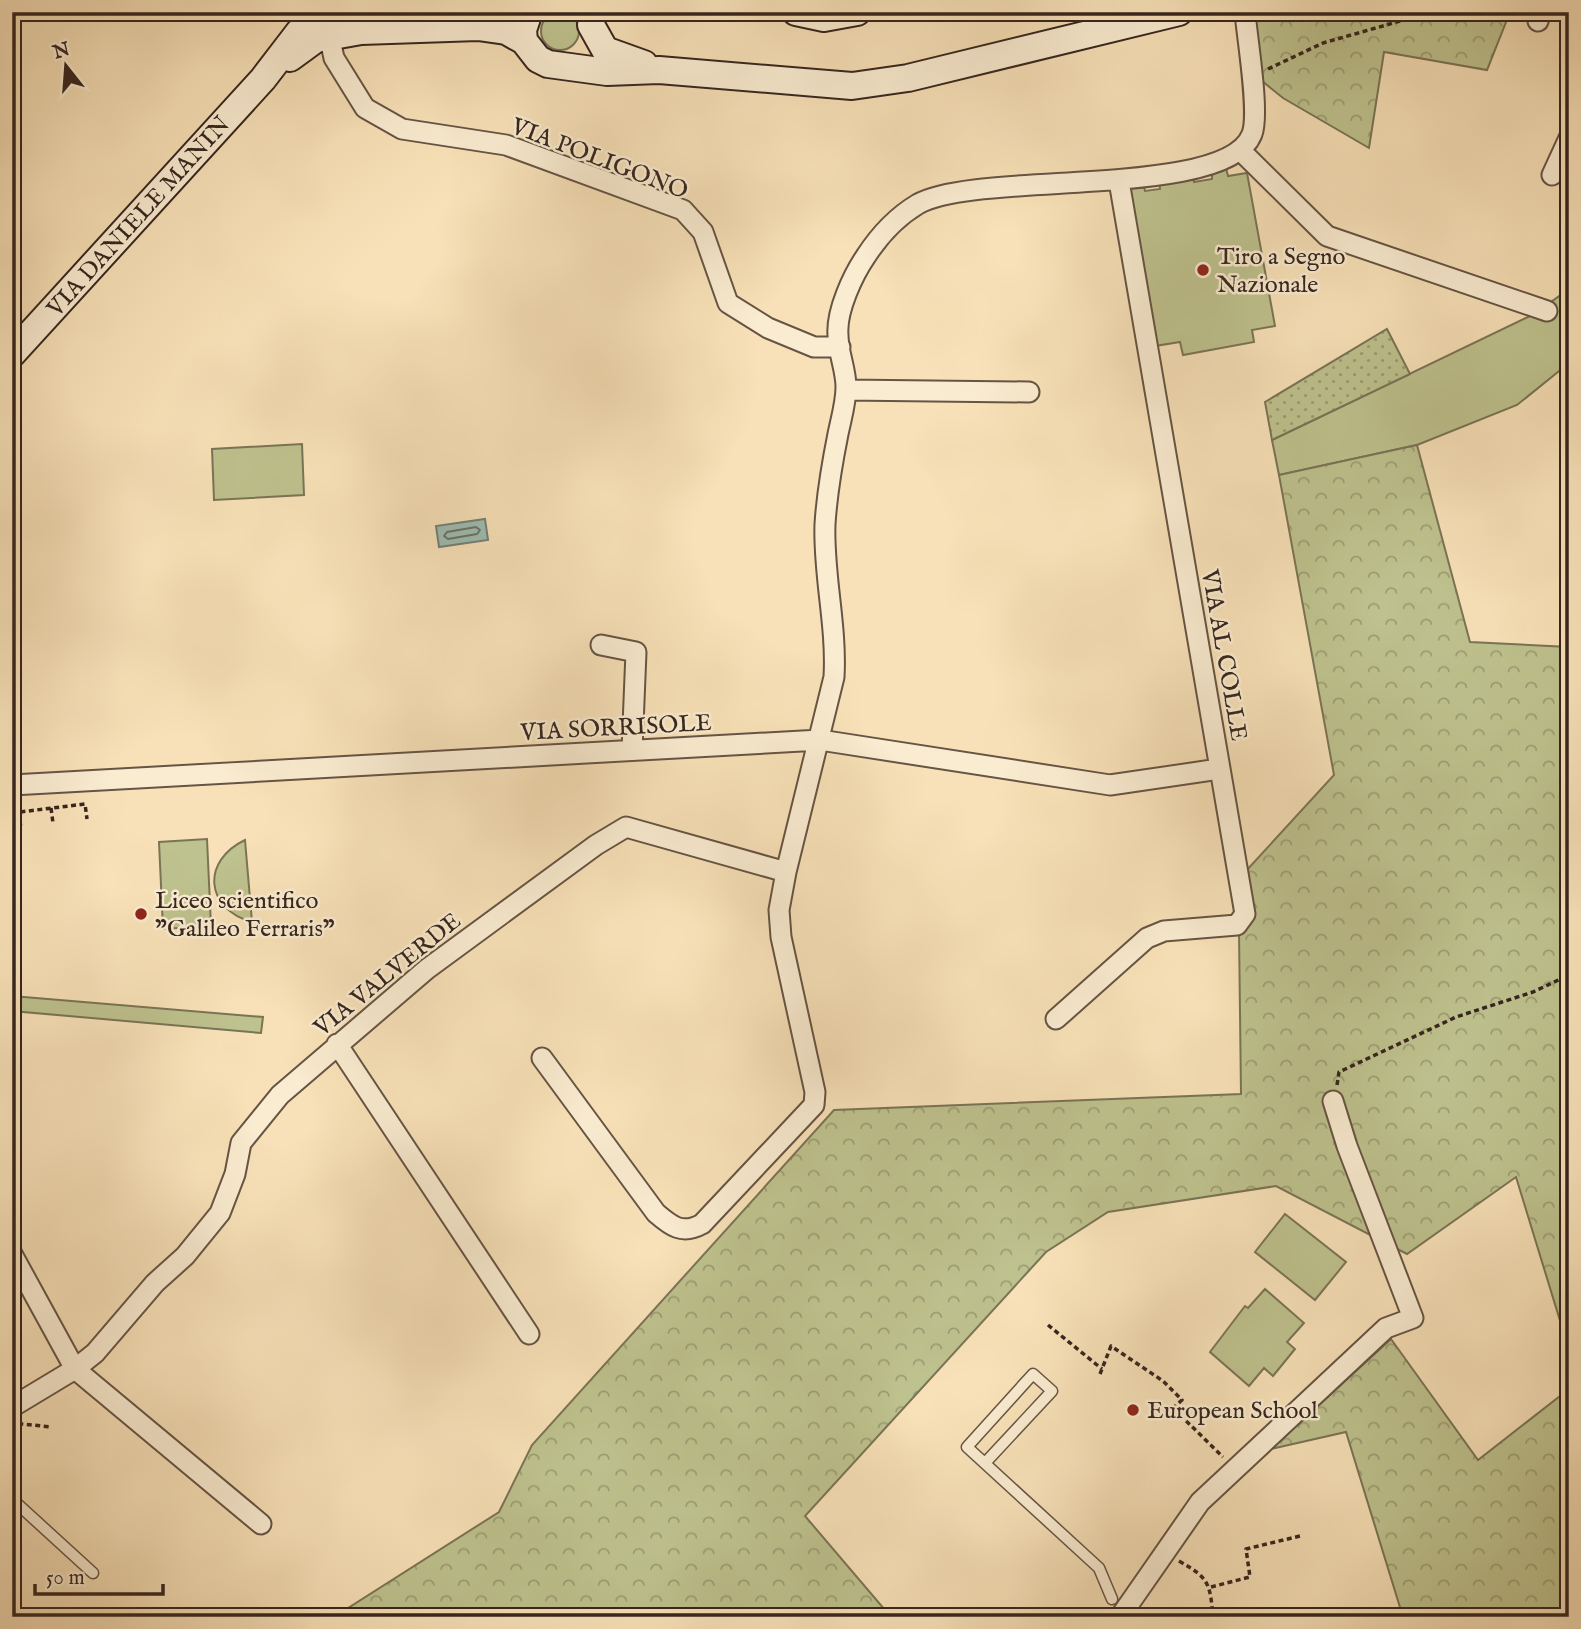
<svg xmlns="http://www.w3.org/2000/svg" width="1581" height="1629" viewBox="0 0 1581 1629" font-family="'IM FELL English',serif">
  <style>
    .grass { fill: #bec28e; stroke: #7a7456; stroke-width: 2 }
    .forest { fill: url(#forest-crowns); stroke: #7a7456; stroke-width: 2 }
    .garden { fill: url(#garden-dots); stroke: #7a7456; stroke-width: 2 }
    .water { fill: #9dbdb2; stroke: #748077; stroke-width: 2 }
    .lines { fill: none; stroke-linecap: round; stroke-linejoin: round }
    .shore { stroke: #6a7168; stroke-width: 2 }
    .lane-casing { stroke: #665444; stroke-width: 13 }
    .street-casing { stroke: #665444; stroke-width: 23 }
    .secondary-casing { stroke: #36251e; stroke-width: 30 }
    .path { stroke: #36251e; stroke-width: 3.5; stroke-dasharray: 5 3.5; stroke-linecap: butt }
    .lane { stroke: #faecd1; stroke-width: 10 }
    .street { stroke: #faecd1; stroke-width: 19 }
    .secondary { stroke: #faecd1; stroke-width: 26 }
    .poi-dot { fill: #8f2418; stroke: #faecd1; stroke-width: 2.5 }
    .labels { text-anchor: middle; stroke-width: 5; stroke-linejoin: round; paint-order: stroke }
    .street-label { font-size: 24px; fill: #36251e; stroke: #faecd1 }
    .poi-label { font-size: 24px; fill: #36251e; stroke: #faecd1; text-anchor: start }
  </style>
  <defs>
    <pattern id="forest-crowns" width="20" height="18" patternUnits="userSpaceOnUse" patternTransform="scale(1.75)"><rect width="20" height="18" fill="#bec28e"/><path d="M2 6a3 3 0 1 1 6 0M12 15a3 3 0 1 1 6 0" fill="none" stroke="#9b9d73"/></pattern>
    <pattern id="garden-dots" width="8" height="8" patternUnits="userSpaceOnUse" patternTransform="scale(1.75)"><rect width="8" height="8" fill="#bec28e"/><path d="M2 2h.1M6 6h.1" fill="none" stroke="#9b9d73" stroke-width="1.8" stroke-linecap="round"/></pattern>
  </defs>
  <rect width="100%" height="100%" fill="#f8e1b8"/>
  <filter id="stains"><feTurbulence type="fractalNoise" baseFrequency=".00286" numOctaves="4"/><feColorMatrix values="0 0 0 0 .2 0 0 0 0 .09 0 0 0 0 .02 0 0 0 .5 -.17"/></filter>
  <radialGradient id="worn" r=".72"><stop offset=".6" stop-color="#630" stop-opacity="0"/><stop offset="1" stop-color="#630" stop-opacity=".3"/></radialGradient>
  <path class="grass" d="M541 31a19 19 0 1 1 38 0a19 19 0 1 1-38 0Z
    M 1226,168 L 1228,176 L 1247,173 L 1275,326 L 1252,330 L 1254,342 L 1183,355 L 1180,342 L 1155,346 L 1126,186 L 1143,183 L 1145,191 L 1160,189 L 1159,180 L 1193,174 L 1194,182 L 1212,179 L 1212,171 Z
    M 1569,289 L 1569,323 L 1565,328 L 1569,330 L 1569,363 L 1517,405 L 1417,445 L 1279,475 L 1272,440 L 1532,315 L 1543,319 L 1551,302 Z
    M 302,444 L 304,495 L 214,500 L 212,449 Z
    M 207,839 L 211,926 L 163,929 L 159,842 Z
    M 245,840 L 252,922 C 205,909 201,861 245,840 Z
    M 12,996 L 263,1017 L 261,1033 L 12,1011 Z
    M 1285,1214 L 1346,1262 L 1315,1300 L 1255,1252 Z
    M 1265,1289 L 1304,1323 L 1287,1342 L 1295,1349 L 1273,1376 L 1264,1368 L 1249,1386 L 1210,1352 L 1245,1306 L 1248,1308 Z"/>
  <path class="forest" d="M 1256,12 L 1510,12 L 1487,70 L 1384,52 L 1369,148 L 1283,98 L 1262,81 L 1253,18 Z
    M 1417,445 L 1470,642 L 1569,647 L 1569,1350 L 1516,1177 L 1407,1254 L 1276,1186 L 1108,1212 L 1046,1252 L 805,1516 L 891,1617 L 334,1617 L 499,1512 L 532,1445 L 834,1110 L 1241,1094 L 1239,931 L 1246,871 L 1334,775 L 1279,475 Z
    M 1391,1339 L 1478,1460 L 1569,1389 L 1569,1617 L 1403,1617 L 1346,1432 L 1271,1449 Z"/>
  <path class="garden" d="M 1387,329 L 1410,374 L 1272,440 L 1265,402 Z"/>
  <path class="water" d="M 485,519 L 488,540 L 439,547 L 436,526 Z"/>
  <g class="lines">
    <path class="shore" d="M 476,527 L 480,530 L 477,534 L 448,539 L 444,536 L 447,532 Z"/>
    <g class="lane-casing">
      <path id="lane" d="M 985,1463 L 1052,1391 L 1033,1374 L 967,1447 L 1099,1568 L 1112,1599
        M 12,1499 L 93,1573"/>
    </g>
    <g class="street-casing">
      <path id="street" d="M 304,12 L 306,25 L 329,35 L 334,58 L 365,108 L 402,129 L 506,145 L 683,210 L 703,232 L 728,303 L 768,328 L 814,347 L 840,347
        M 1538,21 L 1541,12
        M 1240,150 L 1327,236 L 1547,311
        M 1552,175 L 1569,138
        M 846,390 L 1029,392
        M 601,645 L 636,652 L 632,750
        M 12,785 L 820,740 L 1110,785 L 1219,769
        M 1056,1019 L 1147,938 L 1164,931 L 1237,925 L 1245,914 L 1119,181
        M 337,1044 L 529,1334
        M 542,1058 L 656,1213 C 671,1226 682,1235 702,1224 L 814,1105 L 815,1092 L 781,937 L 779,910 L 786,872
        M 12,1254 L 75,1369 L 261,1524
        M 12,1407 L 75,1369 L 95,1353 L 155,1283 L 185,1256 L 220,1213 L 235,1174 L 241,1143 L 280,1095 L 427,969 L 596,845 L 626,827 L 786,872 L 834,677 C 837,625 823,574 825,524 C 827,493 832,464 838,434 C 841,419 846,403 846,387 C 846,369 838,353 838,335 C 836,311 853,275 866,256 C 879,236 898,216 918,204 C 978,170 1227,200 1252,134 C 1260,113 1247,38 1245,12
        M 1120,1617 L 1200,1502 L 1386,1328 L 1413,1318 L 1347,1146 L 1333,1101"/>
    </g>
    <g class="secondary-casing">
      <path id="secondary" d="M 529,12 L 523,30 L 524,41 L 538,59 L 548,64 L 607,72 L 659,70 L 852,86 L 908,78 L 1179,12
        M 796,12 L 824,18 L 857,12
        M 591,25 L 605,50 L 644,64
        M 290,58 L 316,39 L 361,31 L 478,27 L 506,31 L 524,41
        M 12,354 L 263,79 L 299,32 L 329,12"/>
    </g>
    <path class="path" d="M 1268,69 L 1323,43 L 1432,12
      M 51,808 L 53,823
      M 19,812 L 21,829
      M 12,813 L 85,804 L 87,819
      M 1337,1085 L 1339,1072 L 1456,1017 L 1533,992 L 1569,975
      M 1048,1325 L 1102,1369
      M 1100,1374 L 1111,1346 L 1163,1381 L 1182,1400 L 1162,1418
      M 1174,1409 L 1223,1457
      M 12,1431 L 22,1424 L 52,1427
      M 1179,1561 C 1209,1578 1210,1583 1213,1617
      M 1211,1587 L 1250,1577 L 1246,1549 L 1300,1536"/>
    <use href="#lane" class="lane"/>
    <use href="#street" class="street"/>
    <use href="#secondary" class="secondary"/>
  </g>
  <g class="poi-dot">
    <circle cx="1203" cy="270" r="7"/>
    <circle cx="141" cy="914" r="7"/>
    <circle cx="1133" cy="1410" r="7"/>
  </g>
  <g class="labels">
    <g class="street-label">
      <text transform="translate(600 158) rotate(21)" y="8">VIA POLIGONO</text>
      <text transform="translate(138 216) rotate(-48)" y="8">VIA DANIELE MANIN</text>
      <text transform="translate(1225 655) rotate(80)" y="8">VIA AL COLLE</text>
      <text transform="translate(616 727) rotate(-3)" y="8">VIA SORRISOLE</text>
      <text transform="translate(387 974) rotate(-39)" y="8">VIA VALVERDE</text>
    </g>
    <g class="poi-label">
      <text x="1217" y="264">Tiro a Segno<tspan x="1217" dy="28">Nazionale</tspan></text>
      <text x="155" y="908">Liceo scientifico<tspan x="155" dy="28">"Galileo Ferraris"</tspan></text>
      <text x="1147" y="1418">European School</text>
    </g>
  </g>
  <rect width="1581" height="1629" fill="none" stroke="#f8e1b8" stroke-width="42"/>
  <rect x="14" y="14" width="1553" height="1601" fill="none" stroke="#36251e" stroke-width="3.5"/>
  <rect x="21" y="21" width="1539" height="1587" fill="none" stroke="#36251e" stroke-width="2"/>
  <g transform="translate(66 66) rotate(343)" stroke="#faecd1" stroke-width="5" paint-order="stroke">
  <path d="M0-5L12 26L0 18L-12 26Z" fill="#36251e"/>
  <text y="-10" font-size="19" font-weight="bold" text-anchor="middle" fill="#36251e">N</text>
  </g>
  <path d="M35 1584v10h128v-10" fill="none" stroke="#36251e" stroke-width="3.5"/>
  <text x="46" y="1584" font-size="21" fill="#36251e" stroke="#faecd1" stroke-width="5" paint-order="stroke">50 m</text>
  <rect width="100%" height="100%" filter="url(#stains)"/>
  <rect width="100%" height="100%" fill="url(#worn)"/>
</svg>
